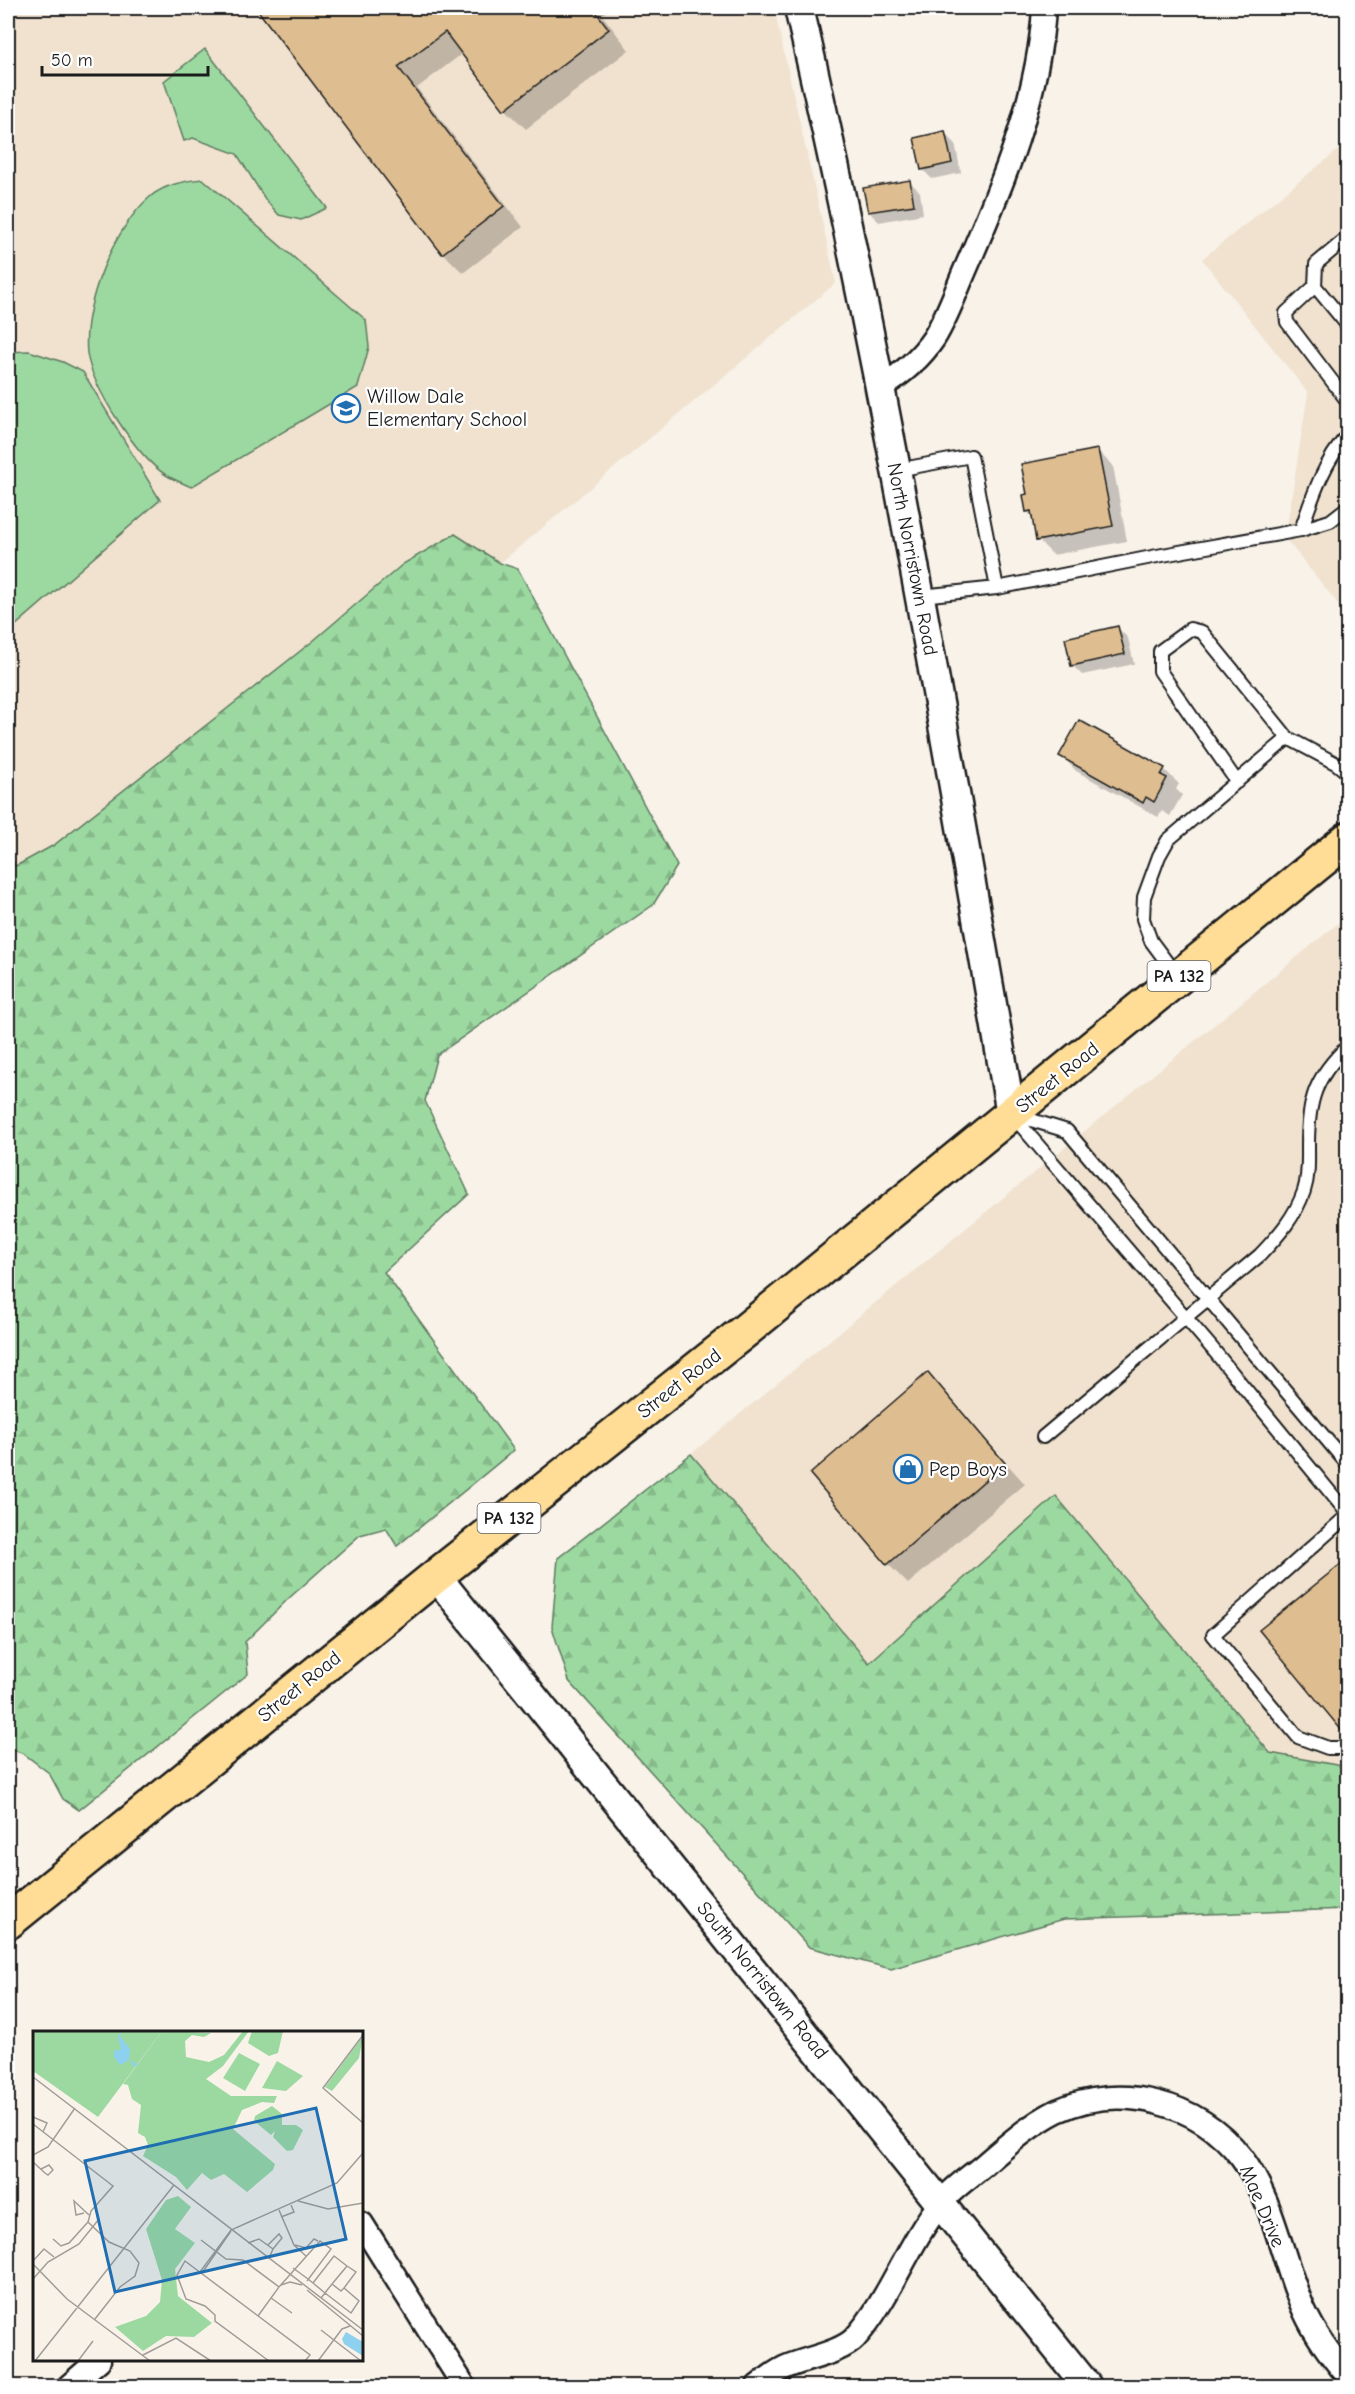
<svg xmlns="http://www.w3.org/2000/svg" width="1355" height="2394" viewBox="0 0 1355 2394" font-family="'Comic Neue',sans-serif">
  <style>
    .built { fill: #f0e2cf }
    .forest { fill: url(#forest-firs); stroke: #5c7a5e; stroke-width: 1.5 }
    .park { fill: #9cd9a1; stroke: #5c7a5e; stroke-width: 1.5 }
    .shadow { fill: #0003 }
    .building { fill: #debe91; stroke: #1c1c1c; stroke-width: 1.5 }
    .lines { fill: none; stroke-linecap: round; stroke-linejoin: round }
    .service-casing { stroke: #1c1c1c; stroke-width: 16 }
    .minor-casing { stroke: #1c1c1c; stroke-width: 27 }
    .tertiary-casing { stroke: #1c1c1c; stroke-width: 33 }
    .primary-casing { stroke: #1c1c1c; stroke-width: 38 }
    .service { stroke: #fff; stroke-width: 12 }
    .minor { stroke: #fff; stroke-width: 22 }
    .tertiary { stroke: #fff; stroke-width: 28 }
    .primary { stroke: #ffdd96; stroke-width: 33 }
    .labels { text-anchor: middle; stroke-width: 4.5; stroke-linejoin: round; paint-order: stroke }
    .shield { fill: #fff; stroke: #606060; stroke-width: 1.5 }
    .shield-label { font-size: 18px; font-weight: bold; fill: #1c1c1c }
    .poi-label { font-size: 20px; fill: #1c1c1c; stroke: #fff; text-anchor: start }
    .street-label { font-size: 20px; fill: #1c1c1c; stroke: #fff }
    .inset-road { fill: none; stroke: #a09c97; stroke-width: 1.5 }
    .view { fill: #1f6fb2; fill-opacity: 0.15; stroke: #1f6fb2; stroke-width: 3 }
    .inset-edge { fill: none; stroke: #1c1c1c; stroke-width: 3 }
  </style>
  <defs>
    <pattern id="forest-firs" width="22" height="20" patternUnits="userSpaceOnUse" patternTransform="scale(1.5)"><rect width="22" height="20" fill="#9cd9a1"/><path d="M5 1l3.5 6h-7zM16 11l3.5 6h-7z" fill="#86ba8a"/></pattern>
  </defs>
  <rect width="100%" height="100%" fill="#f8f2e9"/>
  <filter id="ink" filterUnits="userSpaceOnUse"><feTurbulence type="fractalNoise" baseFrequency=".0167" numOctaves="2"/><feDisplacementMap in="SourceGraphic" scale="12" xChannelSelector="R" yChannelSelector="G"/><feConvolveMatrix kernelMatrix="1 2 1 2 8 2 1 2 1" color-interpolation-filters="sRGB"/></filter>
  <g filter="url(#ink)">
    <path class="built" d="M 8,8 L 774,8 L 836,283 L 500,563 L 455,534 L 403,564 L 313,641 L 104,807 L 54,845 L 16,867 L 8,855 Z
      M 1347,143 L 1347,615 L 1285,538 L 1308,393 L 1202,259 Z
      M 1347,916 L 1347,1770 L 1267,1757 L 869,1663 L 691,1454 Z"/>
    <path class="forest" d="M 455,534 L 500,563 L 518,569 L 677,866 L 653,905 L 437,1055 L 425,1101 L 469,1194 L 384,1272 L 514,1450 L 397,1546 L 386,1528 L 360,1535 L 288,1599 L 245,1642 L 248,1674 L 79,1810 L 63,1799 L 49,1773 L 24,1754 L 8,1748 L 8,855 L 16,866 L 54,845 L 313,641 L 403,564 Z
      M 691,1454 L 869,1663 L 1056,1496 L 1270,1753 L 1347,1767 L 1347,1909 L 1064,1919 L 891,1969 L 809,1947 L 569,1681 L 552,1627 L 558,1558 Z"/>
    <path class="park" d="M 205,49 L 327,208 L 301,220 L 279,215 L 265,199 L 237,154 L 193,138 L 184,141 L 164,81 Z
      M 203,179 L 366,320 L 369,347 L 358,387 L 191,487 C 183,483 174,480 166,475 C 137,457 92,387 87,353 C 82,305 114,227 151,196 C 164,185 187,180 203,179 Z
      M 29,351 L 63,362 L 83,372 L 160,500 L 8,632 L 8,352 Z"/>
    <path class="shadow" d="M 257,8 L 610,8 L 602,15 L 629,50 L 526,129 L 505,109 L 463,53 L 417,88 L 523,227 L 463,273 L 443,253 Z
      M 945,133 L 955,143 L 961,173 L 932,179 L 922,169 Z
      M 910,182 L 920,192 L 923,214 L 879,222 L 869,212 Z
      M 1098,451 L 1113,466 L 1127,541 L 1053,555 L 1038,540 L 1034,518 L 1027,512 Z
      M 1118,628 L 1128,638 L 1134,664 L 1082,675 L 1072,665 Z
      M 1061,755 L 1164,769 L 1179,784 L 1176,789 L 1182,795 L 1170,816 L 1162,811 L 1158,817 L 1076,771 Z
      M 928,1375 L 1025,1484 L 908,1584 L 888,1564 Z
      M 1348,1559 L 1348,1734 L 1262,1631 Z"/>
    <path class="building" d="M 256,8 L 593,8 L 609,29 L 504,110 L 445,32 L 398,67 L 504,206 L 442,254 Z
      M 945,131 L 952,163 L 921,170 L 914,138 Z
      M 910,180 L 914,205 L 868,212 L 863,188 Z
      M 1098,449 L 1113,526 L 1036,541 L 1031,511 L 1026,512 L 1023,495 L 1027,494 L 1021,464 Z
      M 1118,626 L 1125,654 L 1071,666 L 1065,638 Z
      M 1079,720 L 1165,768 L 1161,775 L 1167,778 L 1154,802 L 1146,797 L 1143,803 L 1059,756 Z
      M 928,1372 L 1005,1463 L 887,1565 L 810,1474 Z
      M 1347,1559 L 1347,1737 L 1259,1630 Z"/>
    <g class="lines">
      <g class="service-casing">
        <path id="service" d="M 1348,237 L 1316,264 L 1315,286 L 1348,326
          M 1315,286 L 1286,313 L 1287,322 L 1348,402
          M 897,470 L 971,456 L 997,588
          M 1301,530 C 1312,498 1324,461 1348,435
          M 921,596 L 997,588 L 1157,556 L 1301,530 L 1330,521 L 1348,507
          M 1237,782 L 1160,671 L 1160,651 L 1190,629 L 1202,632 L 1288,738
          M 1177,976 L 1151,941 L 1143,919 L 1144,897 L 1159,856 L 1168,840 L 1288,738 L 1337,764 L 1348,773
          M 1012,1115 L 1211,1347 L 1348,1514
          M 1015,1115 L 1067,1131 L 1348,1465
          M 1043,1437 L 1260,1255 C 1279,1235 1295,1217 1304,1191 C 1309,1176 1308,1160 1308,1145 C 1308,1100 1315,1077 1348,1046
          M 1348,1515 L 1213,1635 L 1298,1737 L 1328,1748 L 1348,1748"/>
      </g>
      <g class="minor-casing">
        <path id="minor" d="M 881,387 C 902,374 920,359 934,338 C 947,317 956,291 966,268 C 1002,186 1039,98 1044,8
          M 362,2224 L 464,2386
          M 69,2386 L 99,2360
          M 758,2386 C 766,2380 775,2372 784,2368 C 803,2359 841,2353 855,2338 C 890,2299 907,2245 940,2204 C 951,2189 970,2177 984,2165 C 1006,2146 1031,2124 1057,2111 C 1121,2082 1199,2102 1241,2157 C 1275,2201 1282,2263 1305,2312 C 1316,2336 1331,2356 1348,2376"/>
      </g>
      <g class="tertiary-casing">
        <path id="tertiary" d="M 799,8 C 884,373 947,744 1011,1114
          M 436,1576 L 1087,2386"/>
      </g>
      <g class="primary-casing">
        <path id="primary" d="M 8,1922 L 436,1576 L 746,1330 L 1348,839"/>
      </g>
      <use href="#service" class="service"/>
      <use href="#minor" class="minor"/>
      <use href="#tertiary" class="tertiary"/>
      <use href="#primary" class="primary"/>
    </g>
  </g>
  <defs>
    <g id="school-ring" transform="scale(1.5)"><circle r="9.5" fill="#fff" stroke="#1f6fb2" stroke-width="1.5"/><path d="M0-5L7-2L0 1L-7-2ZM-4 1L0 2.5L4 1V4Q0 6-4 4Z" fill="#1f6fb2"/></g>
    <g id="shop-ring" transform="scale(1.5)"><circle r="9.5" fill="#fff" stroke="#1f6fb2" stroke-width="1.5"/><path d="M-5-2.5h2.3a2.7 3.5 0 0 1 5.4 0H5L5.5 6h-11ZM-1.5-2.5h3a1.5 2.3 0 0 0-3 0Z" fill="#1f6fb2"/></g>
  </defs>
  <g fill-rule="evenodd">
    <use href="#school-ring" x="346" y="408"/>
    <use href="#shop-ring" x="908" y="1469"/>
  </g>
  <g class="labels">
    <g class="shield">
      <rect x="1147.5" y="961" width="63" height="30" rx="4.5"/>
      <rect x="477.5" y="1503" width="63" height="30" rx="4.5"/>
    </g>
    <g class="shield-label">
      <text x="1179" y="982">PA 132</text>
      <text x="509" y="1524">PA 132</text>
    </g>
    <g class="poi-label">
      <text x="367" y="403">Willow Dale<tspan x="367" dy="23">Elementary School</tspan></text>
      <text x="929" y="1476">Pep Boys</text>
    </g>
    <g class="street-label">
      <text transform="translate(913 559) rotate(79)" y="7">North Norristown Road</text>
      <text transform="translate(1057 1077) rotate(-39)" y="7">Street Road</text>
      <text transform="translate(679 1383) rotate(-38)" y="7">Street Road</text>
      <text transform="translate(299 1686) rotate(-39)" y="7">Street Road</text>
      <text transform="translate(763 1980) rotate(51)" y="7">South Norristown Road</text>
      <text transform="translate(1263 2206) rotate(67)" y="7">Mae Drive</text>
    </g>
  </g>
  <g transform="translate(33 2031)">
    <rect width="330" height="330" fill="#f8f2e9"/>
    <path d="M 0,0 L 129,0 L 65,86 L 0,40 Z" fill="#9cd9a1"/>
    <path d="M 129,0 L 178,2 L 171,6 L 159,4 L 152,10 L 153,26 L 176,31 L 191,24 L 210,0 L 216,0 L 190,35 L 173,48 L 198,65 L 244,65 L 241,72 L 229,71 L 209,79 L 200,98 L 242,133 L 240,139 L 214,161 L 191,143 L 178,149 L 169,142 L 154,159 L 143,146 L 110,125 L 115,114 L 112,106 L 105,102 L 108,74 L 99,68 L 95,54 L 90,53 ZM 330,5 L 326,27 L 299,60 L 292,56 ZM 145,165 L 158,176 L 142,198 L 162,212 L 142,238 L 145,265 L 179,292 L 161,306 L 133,305 L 110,320 L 82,296 L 113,285 L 127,271 L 129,249 L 113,198 L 133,169 Z" fill="#9cd9a1"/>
    <path d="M 219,0 L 250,0 L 245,22 L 236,25 L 215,12 ZM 206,22 L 227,33 L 212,60 L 190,47 ZM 244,30 L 270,45 L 253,60 L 229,57 ZM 239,75 L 249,83 L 249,94 L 263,94 L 270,99 L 260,119 L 254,120 L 240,106 L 242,100 L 238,104 L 221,90 L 222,85 Z" fill="#9cd9a1"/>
    <path d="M 89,0 L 87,5 L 97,18 L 96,29 L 105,33 L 102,36 L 96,29 L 87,34 L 81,26 L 81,20 L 88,18 L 85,5 ZM 313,301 L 330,311 L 330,325 L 311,313 L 309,308 Z" fill="#8dd1ee"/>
    <path class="inset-road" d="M 330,4 L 290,57 L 330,92M 0,46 L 330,299M 0,86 L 14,92 L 10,101M 0,93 L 80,155 L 58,180 L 55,191 L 76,211 L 97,220 L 106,232 L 102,245 L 87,256 L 62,288M 0,124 L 15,116 L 42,77M 0,131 L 12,142 L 15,144 L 20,139 L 16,134 L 8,138M 265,170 L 295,178 L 330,172M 246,179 L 261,214 L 273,225M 51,182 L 43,184 L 41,170 L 56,184M 248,186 L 261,181 L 258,174M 20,208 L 28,215 L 36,212 L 55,191M 168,209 L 193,228 L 210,229 L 246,256 L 225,285M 215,212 L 226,208 L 240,218 L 236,227M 235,214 L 246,203 L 249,207 L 240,218M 262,214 L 273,217 L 281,208 L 285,210M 0,230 L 11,218 L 21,226M 0,233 L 34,268 L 117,330M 260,237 L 275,248 L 280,252 L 292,262 L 318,282 L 326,270 L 311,257 L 308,260 L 299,253 L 295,258 L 292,262 L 288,267M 167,241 L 198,199 L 304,152 L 330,122M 169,242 L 198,200M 0,248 L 15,231 L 46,213 L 66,188M 280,252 L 301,225 L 314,235 L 299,253M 248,254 L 257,251 L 269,254M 246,256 L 287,210 L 298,218 L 274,250M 311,257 L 323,241 L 314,235M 274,259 L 330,305M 238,267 L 259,282M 288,299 L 328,330M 110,324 L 143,307 L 178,330M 2,330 L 141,154M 45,330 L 60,310M 236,330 L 182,290 L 182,284 L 172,275 L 153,268 L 144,244 L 152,230 L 277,324 L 272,330M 285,330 L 309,298 L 317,295"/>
    <path class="view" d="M 283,77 L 313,208 L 82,261 L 52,130 Z"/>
    <rect width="330" height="330" class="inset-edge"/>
  </g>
  <rect width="1355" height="2394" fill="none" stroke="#fff" stroke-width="30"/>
  <rect x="15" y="15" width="1325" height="2364" fill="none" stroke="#1c1c1c" stroke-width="2" filter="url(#ink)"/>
  <path d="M42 66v9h166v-9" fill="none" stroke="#1c1c1c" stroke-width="3"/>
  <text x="51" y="66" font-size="18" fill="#1c1c1c" stroke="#ffffff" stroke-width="4.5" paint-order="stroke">50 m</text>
</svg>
